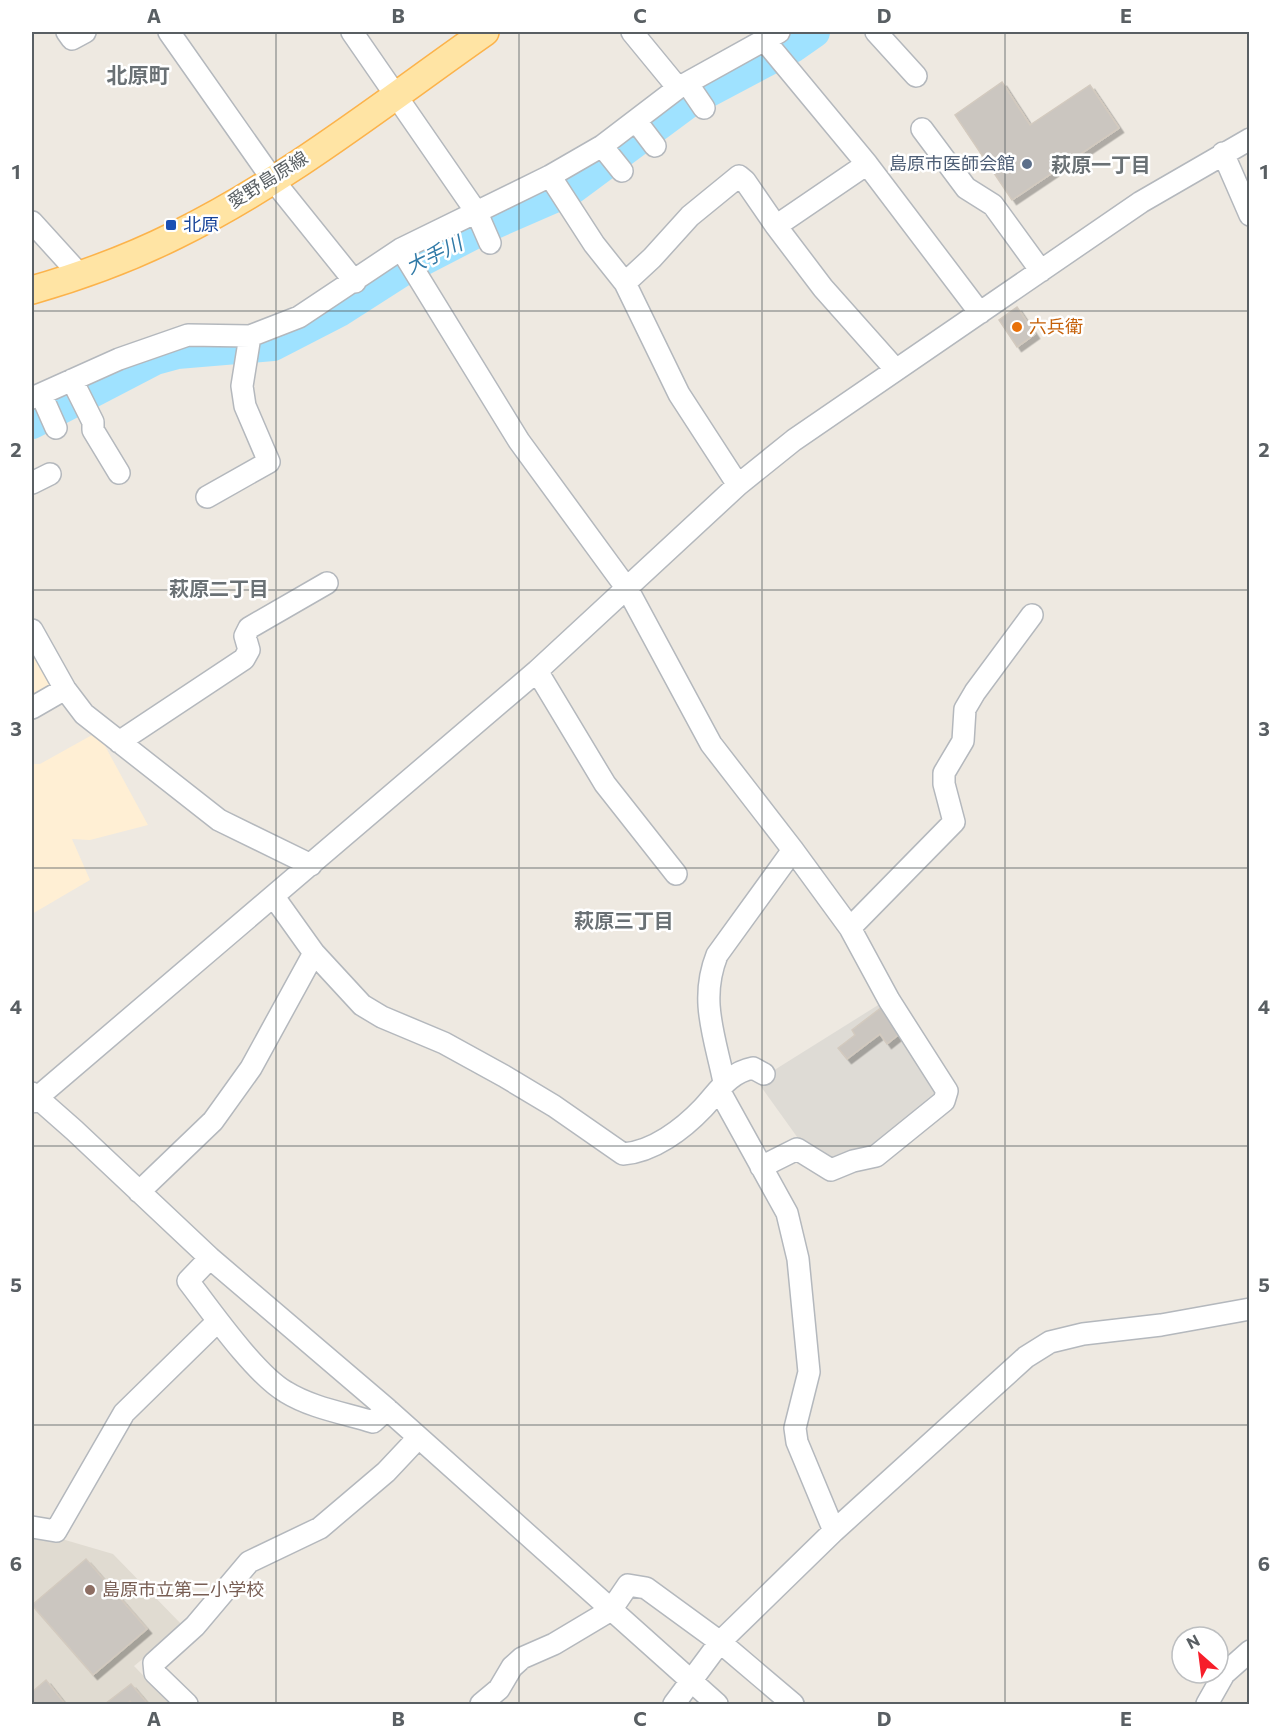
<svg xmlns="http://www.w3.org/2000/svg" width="1281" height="1736" viewBox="0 0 1281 1736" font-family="Commissioner,'Noto Sans JP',sans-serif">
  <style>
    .commercial { fill: #ffefd4 }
    .industrial { fill: #dedbd5 }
    .education { fill: #e0dbd1 }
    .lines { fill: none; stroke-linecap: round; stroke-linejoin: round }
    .river { stroke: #9fe2ff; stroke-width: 32 }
    .building { fill: #cbc6c0; stroke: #d3cabf; stroke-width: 1.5; filter: url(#shadow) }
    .minor-casing { stroke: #b4b8bd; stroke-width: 24 }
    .major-casing { stroke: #fcb34b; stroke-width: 30 }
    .minor { stroke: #fff; stroke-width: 21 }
    .major { stroke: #ffe4a4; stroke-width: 27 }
    .grid { fill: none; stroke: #595f63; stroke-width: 1.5; stroke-opacity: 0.55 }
    .service-dot { fill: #5c6f8a; stroke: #fff; stroke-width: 2 }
    .transit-dot { fill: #1a4fb4; stroke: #fff; stroke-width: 2 }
    .food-dot { fill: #e8710a; stroke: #fff; stroke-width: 2 }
    .education-dot { fill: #8d6e63; stroke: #fff; stroke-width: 2 }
    .labels { text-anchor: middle; stroke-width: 5; stroke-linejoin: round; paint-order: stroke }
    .service-label { font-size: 18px; fill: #4e5e75; stroke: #fff; text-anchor: end }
    .street-label { font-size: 18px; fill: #595f63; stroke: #fff }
    .transit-label { font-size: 18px; fill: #164399; stroke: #fff; text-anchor: start }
    .food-label { font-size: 18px; fill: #c56008; stroke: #fff; text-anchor: start }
    .education-label { font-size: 18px; fill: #785e54; stroke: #fff; text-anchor: start }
    .neighbourhood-label { font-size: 20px; font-weight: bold; fill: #6a7175; stroke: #fff }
    .water-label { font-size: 20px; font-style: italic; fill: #317aa7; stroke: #fff }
    .quarter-label { font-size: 21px; font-weight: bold; fill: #6a7175; stroke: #fff }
    .neatline { fill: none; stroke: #595f63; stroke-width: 2 }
    .grid-label { font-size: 20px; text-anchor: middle; font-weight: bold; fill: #595f63 }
  </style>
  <defs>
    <filter id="shadow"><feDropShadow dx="4.5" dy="4.5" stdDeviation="0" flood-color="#0004"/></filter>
  </defs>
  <rect width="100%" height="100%" fill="#eee9e1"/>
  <path class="commercial" d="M 41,649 L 54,683 L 32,702 L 32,654 Z
    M 92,735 L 104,744 L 148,825 L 90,840 L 72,839 L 90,880 L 32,914 L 32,764 L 40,764 Z"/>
  <path class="industrial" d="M 883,1002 L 940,1093 L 869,1153 L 834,1164 L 800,1141 L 757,1081 Z"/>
  <path class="education" d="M 32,1535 L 55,1537 L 113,1554 L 183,1626 L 134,1666 L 171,1704 L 32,1704 Z"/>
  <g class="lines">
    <path class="river" d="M 32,423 L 155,359 L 177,353 L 273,345 L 339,311 L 403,270 L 490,225 L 570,190 L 690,101 L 794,46 L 814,32"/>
  </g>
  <path class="building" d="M 1002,82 L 1030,125 L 1090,85 L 1119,128 L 1012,200 L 955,115 Z
    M 1017,307 L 1035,334 L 1017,347 L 999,320 Z
    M 882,1007 L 902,1032 L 887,1044 L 880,1034 L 847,1059 L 838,1048 L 855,1035 L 852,1030 Z
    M 86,1559 L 147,1629 L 93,1675 L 32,1605 Z
    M 46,1680 L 65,1704 L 32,1704 L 32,1692 Z
    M 131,1684 L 148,1704 L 132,1704 L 130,1701 L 126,1704 L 105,1704 Z"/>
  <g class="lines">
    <g class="minor-casing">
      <path id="minor" d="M 67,32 L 72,39 L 85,32
        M 169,32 L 273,180 L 355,282
        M 352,32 L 477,213 L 490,243
        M 632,32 L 678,88
        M 876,32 L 916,76
        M 765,41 L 867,164 L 980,313
        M 687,83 L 704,108
        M 636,121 L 655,146
        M 922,129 L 966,188 L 993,205 L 1041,271
        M 602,146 L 622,171
        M 1223,153 L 1250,215
        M 867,164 L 776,226 L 823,288 L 896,370
        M 550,176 L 594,244 L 625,283 L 679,394 L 738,485
        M 32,222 L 81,276
        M 401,249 L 519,441 L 628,590 L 711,744 L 793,850 L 850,928 L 889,1000 L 947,1091 L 944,1101 L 876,1156 L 853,1161 L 831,1170 L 797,1149 L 761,1167
        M 625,283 L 652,258 L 690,216 L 739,176 L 745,181 L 776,226
        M 72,380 L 93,422 L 93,430 L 119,473
        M 41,394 L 56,428
        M 32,398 L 119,359 L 188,335 L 250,336 L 299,317 L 401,249 L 550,176 L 602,146 L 678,88 L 779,32
        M 32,483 L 50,474
        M 207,497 L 269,462 L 245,406 L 242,386 L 250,336
        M 32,630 L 65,689 L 84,714 L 219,820 L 311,865
        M 537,671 L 605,784 L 676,874
        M 32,708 L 65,689
        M 119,742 L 244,659 L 249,650 L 245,636 L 249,628 L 327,583
        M 274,897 L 314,953 L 362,1005 L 382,1017 L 444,1043 L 504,1076 L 554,1106 L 623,1154 C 653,1152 683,1129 703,1108 C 719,1091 728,1073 753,1068 L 764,1074
        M 850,928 L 954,822 L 944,784 L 944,773 L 963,741 L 965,709 L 975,692 L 1032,615
        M 724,1082 C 715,1037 699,1000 717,955 L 793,850
        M 719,1090 L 787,1213 L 798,1259 L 809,1372 L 795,1428 L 797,1442 L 834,1531
        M 32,1093 L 74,1130 L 210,1258 L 387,1409 L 717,1704
        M 32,1102 L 537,671 L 738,485 L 794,440 L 1141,202 L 1250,139
        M 139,1192 L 213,1121 L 251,1068 L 314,953
        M 210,1258 L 188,1281 C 211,1311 255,1374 286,1392 C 312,1408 344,1413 373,1422 L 387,1409
        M 32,1527 L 56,1531 L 124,1413 L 218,1321
        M 187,1704 L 155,1673 L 154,1663 L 195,1626 L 249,1562 L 320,1528 L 386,1472 L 418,1438
        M 481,1704 L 499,1689 L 512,1667 L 522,1658 L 554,1644 L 611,1610 L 628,1585 L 646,1588 L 720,1642 L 793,1704
        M 674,1704 L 720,1642 L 834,1531 L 1026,1357 L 1050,1342 L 1083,1334 L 1161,1325 L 1250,1309
        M 1207,1704 L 1224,1674 L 1250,1651"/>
    </g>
    <g class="major-casing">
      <path id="major" d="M 32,290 C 81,276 130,258 176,235 C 286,181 385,102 485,32"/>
    </g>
    <use href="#minor" class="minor"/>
    <use href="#major" class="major"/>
  </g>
  <path class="grid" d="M 276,32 L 276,1704M 519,32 L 519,1704M 762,32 L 762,1704M 1005,32 L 1005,1704M 32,311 L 1250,311M 32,590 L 1250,590M 32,868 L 1250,868M 32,1146 L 1250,1146M 32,1425 L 1250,1425"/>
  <circle class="service-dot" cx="1027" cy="164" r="6"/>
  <rect class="transit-dot" x="165" y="219" width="12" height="12" rx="3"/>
  <circle class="food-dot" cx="1017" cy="327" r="6"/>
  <circle class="education-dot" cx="90" cy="1590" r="6"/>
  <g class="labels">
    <g class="service-label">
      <text x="1015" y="170">島原市医師会館</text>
    </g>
    <g class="street-label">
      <text transform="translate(268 180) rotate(-32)" y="6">愛野島原線</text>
    </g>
    <g class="transit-label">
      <text x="183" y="231">北原</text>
    </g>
    <g class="food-label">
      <text x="1029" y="333">六兵衛</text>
    </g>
    <g class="education-label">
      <text x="102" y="1596">島原市立第二小学校</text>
    </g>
    <g class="neighbourhood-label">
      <text x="1101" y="172">萩原一丁目</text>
      <text x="219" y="596">萩原二丁目</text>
      <text x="624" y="928">萩原三丁目</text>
    </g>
    <g class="water-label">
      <text transform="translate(434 255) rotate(-26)" y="7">大手川</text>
    </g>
    <g class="quarter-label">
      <text x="138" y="83">北原町</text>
    </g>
  </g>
  <rect width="1281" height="1736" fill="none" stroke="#ffffff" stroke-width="66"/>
  <g transform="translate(1200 1655) rotate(332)"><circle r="28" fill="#ffffff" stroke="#bdbfc1" stroke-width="1.5"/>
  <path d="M0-4.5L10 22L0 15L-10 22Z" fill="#f71e2a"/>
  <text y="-9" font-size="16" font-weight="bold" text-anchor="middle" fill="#595f63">N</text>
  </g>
  <rect x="33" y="33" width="1215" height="1670" class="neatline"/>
  <g class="grid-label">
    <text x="154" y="23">A</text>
    <text x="398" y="23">B</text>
    <text x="640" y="23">C</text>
    <text x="884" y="23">D</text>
    <text x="1126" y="23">E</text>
    <text x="16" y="179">1</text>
    <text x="1264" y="179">1</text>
    <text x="16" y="457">2</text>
    <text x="1264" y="457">2</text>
    <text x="16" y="736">3</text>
    <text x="1264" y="736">3</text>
    <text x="16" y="1014">4</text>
    <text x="1264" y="1014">4</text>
    <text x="16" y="1292">5</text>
    <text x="1264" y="1292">5</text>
    <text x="16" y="1571">6</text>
    <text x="1264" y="1571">6</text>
    <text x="154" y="1726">A</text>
    <text x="398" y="1726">B</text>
    <text x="640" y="1726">C</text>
    <text x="884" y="1726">D</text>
    <text x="1126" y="1726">E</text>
  </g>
</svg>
